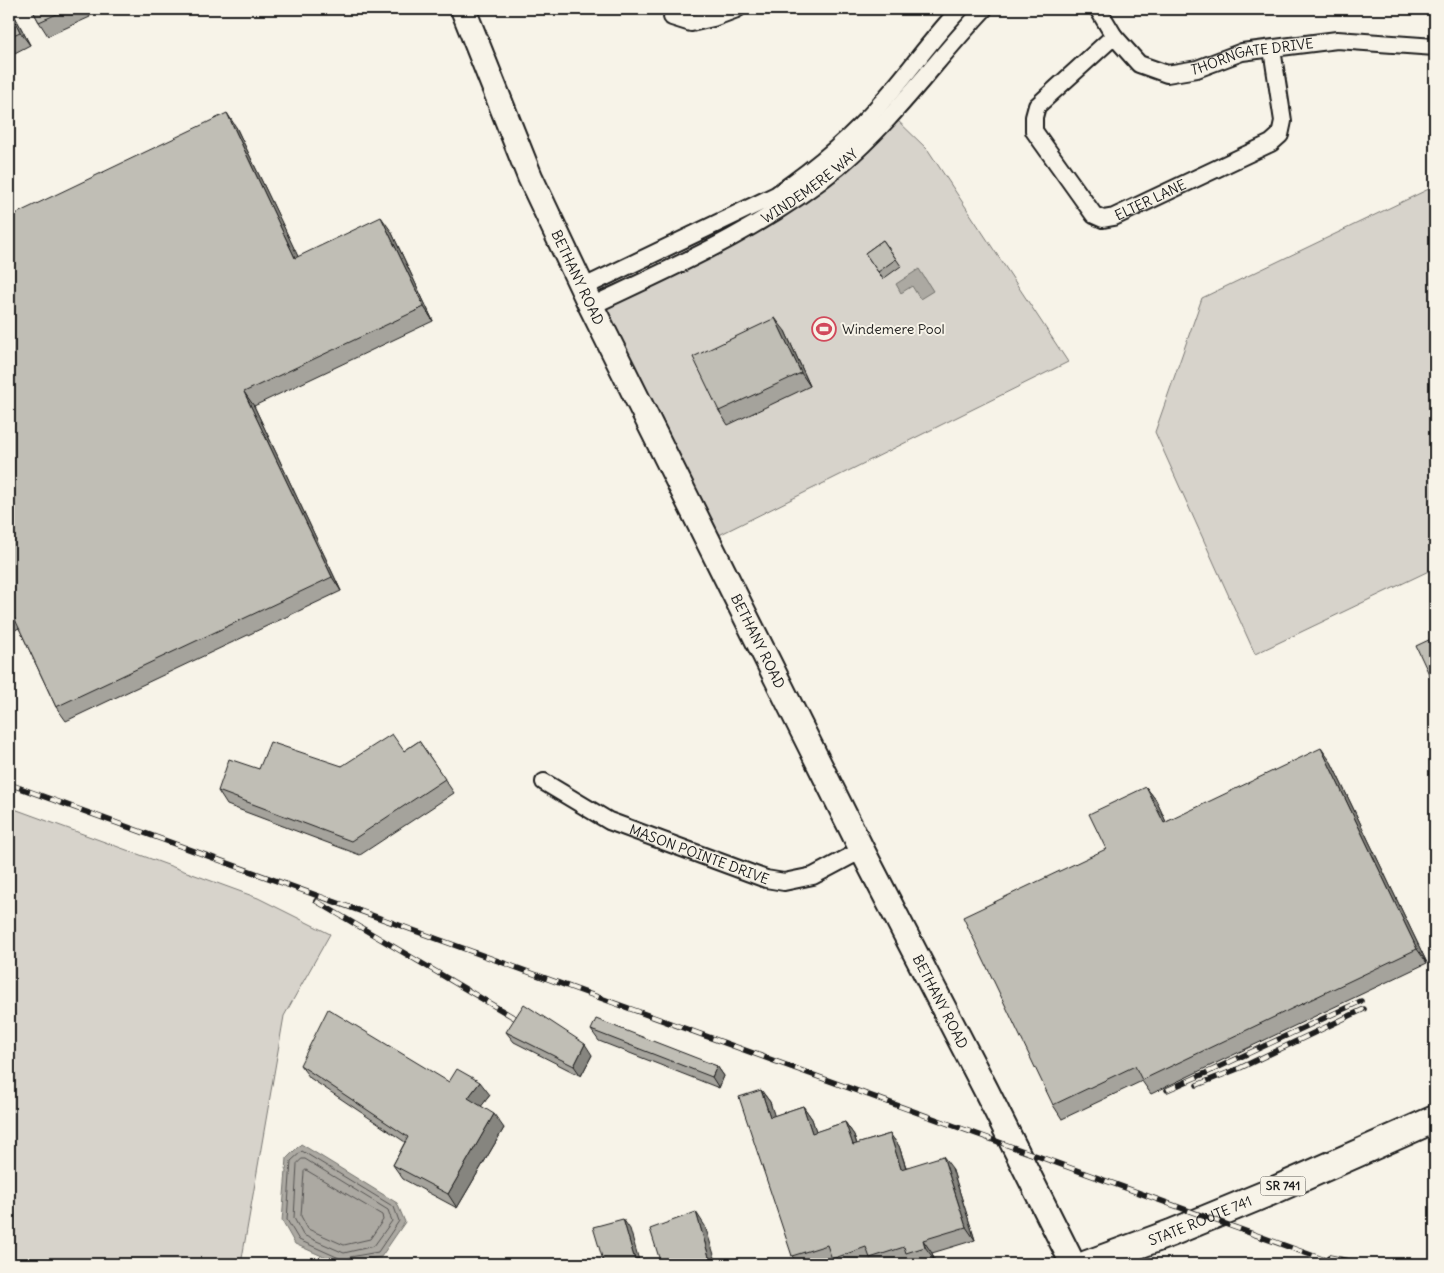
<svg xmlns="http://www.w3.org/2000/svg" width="1444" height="1273" viewBox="0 0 1444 1273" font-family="Delius,sans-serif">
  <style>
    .green { fill: #d7d3cb; stroke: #7a7874 }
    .water { fill: #aca9a2; stroke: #72716c }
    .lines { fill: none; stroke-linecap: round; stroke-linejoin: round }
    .shore { stroke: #565452; stroke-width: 1 }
    .minor-casing { stroke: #1c1c1c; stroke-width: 20 }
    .secondary-casing { stroke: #1c1c1c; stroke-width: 28 }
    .primary-casing { stroke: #1c1c1c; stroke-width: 30 }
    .minor { stroke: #f7f3e8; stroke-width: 16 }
    .secondary { stroke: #f7f3e8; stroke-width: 24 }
    .primary { stroke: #f7f3e8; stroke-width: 26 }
    .rail-casing { stroke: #1c1c1c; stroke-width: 5.5 }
    .rail { stroke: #f7f3e8; stroke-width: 4; stroke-dasharray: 11; stroke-linecap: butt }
    .wall { fill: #a5a39c; stroke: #1c1c1c }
    .shaded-wall { fill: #86857f; stroke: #1c1c1c }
    .building { fill: #c0beb5; stroke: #1c1c1c }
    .labels { text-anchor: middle; stroke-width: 4; stroke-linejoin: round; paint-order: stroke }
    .shield { fill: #f7f3e8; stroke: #5e5c59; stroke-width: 1 }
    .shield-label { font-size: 12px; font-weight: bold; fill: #1c1c1c }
    .street-label { font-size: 14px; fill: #1c1c1c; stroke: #f7f3e8 }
    .poi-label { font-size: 14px; fill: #1c1c1c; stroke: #f7f3e8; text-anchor: start }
  </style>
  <rect width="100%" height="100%" fill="#f7f3e8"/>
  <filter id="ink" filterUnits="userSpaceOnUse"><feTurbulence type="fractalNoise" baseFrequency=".02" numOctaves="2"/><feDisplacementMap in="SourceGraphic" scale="10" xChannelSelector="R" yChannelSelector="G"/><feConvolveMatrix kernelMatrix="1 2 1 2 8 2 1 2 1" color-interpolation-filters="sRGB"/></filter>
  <g filter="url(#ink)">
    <path class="green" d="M 891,114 L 928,150 L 1068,362 L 707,541 L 591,306 L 744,231 Z
      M 1435,186 L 1435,568 L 1255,654 L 1155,432 L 1202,298 Z
      M 9,807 L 258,898 L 330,934 L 284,1016 L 241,1264 L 9,1264 Z"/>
    <path class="water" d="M 919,269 L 933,291 L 920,299 L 912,286 L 901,293 L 896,284 Z
      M 301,1144 L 397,1203 L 405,1222 L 381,1257 L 340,1264 L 295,1244 L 282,1221 L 287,1158 Z"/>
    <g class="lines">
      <path class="shore" d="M 302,1159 L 305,1159 L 388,1210 L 392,1221 L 374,1246 L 344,1253 L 303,1235 L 294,1218 L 297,1164 Z
        M 306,1170 L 382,1215 L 383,1220 L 370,1239 L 344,1245 L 308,1229 L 301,1216 L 304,1172 Z
        M 341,1264 L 339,1258 L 299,1240 L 287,1220 L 291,1161 L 302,1151 L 394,1207 L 399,1221 L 378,1252 L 350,1257 L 347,1260 L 347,1264"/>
      <g class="minor-casing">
        <g id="minor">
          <path id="s1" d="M 1098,9 L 1114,36 L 1139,64 L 1167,74 L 1197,69 L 1242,52 L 1337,40 L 1435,47"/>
          <path d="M 672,17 L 691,23 L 713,18 L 737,9"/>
          <path id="s2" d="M 1114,36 L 1037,106 L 1034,117 L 1034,131 L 1094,215 L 1103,219 L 1114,217 L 1271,143 L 1280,135 L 1283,121 L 1272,49"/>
          <path d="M 582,288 L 776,195 C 815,168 851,139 882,102 C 909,72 932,38 960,9"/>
          <path id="s3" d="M 591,306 C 676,266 764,228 838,167 C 893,121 935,61 984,9"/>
          <path id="s4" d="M 544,782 L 609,821 L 766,879 L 784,882 L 813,876 L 862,850"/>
        </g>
      </g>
      <g class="secondary-casing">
        <g id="secondary">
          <path id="s5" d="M 463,9 L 530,177 L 591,306 L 862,850 L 986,1090 L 1073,1264"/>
        </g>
      </g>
      <g class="primary-casing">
        <g id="primary">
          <path id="s6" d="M 1087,1264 L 1171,1233 L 1268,1193 L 1435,1119"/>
        </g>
      </g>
      <use href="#minor" class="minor"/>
      <use href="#secondary" class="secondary"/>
      <use href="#primary" class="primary"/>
      <g class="rail-casing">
        <path id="rail" d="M 9,784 L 1336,1264
          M 316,901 L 525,1024
          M 1197,1085 L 1240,1068 L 1364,1009
          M 1167,1090 L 1206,1073 L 1361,1001
          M 1329,1257 L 1363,1264"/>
      </g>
      <use href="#rail" class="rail"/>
    </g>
    <path class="wall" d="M 9,9 L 11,9 L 30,45 L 9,56 Z
      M 32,9 L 86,9 L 90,17 L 48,36 L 39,22 Z
      M 236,127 L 298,257 L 391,231 L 433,321 L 254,406 L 341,591 L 66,721 L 56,707 L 19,628 L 9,633 L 9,217 Z
      M 883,240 L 901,266 L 883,279 L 865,253 Z
      M 785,331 L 810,386 L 728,425 L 719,411 Z
      M 419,741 L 454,793 L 360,855 L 227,805 L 218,791 L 259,769 L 342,766 L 404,751 Z
      M 1331,762 L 1427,963 L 1151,1094 L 1142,1081 L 1062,1119 L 1053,1105 L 1106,849 L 1146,787 L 1156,800 L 1166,822 Z
      M 591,1030 L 717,1066 L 724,1076 L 719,1088 L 599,1041 Z
      M 506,1032 L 592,1055 L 581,1076 L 514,1042 Z
      M 300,1065 L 449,1082 L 490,1095 L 481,1106 L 504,1128 L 457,1208 L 403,1179 L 393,1165 L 405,1142 L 310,1078 Z
      M 761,1090 L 770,1102 L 774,1116 L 803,1106 L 812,1119 L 816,1132 L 845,1122 L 854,1135 L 857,1144 L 890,1134 L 899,1146 L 906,1167 L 952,1168 L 975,1240 L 932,1253 L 934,1259 L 918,1264 L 914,1264 L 911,1260 L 898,1264 L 874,1264 L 871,1261 L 861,1264 L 836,1264 L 832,1259 L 815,1264 L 798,1264 L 792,1256 Z"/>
    <path class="shaded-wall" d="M 9,9 L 11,9 L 30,45 L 20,32 Z
      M 227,113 L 236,127 L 305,271 L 295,258 Z
      M 381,217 L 391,231 L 433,321 L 424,307 Z
      M 775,318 L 785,331 L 810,386 L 801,373 Z
      M 244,392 L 254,406 L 341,591 L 332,577 Z
      M 1321,748 L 1331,762 L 1427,963 L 1417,949 Z
      M 1146,787 L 1156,800 L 1173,837 L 1164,823 Z
      M 585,1044 L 592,1055 L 581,1076 L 574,1066 Z
      M 717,1066 L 724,1076 L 719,1088 L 712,1077 Z
      M 480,1082 L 490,1095 L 477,1112 L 468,1098 Z
      M 761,1090 L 770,1102 L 779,1130 L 770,1117 Z
      M 803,1106 L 812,1119 L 821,1146 L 812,1133 Z
      M 494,1114 L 504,1128 L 457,1208 L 448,1194 Z
      M 845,1122 L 854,1135 L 861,1158 L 853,1145 Z
      M 890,1134 L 899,1146 L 910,1181 L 901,1169 Z
      M 943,1156 L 952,1168 L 975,1240 L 966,1227 Z
      M 696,1212 L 705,1226 L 717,1264 L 711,1264 Z
      M 623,1219 L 630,1229 L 640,1264 L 636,1264 Z
      M 923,1240 L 932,1253 L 934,1259 L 925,1247 Z"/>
    <path class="building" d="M 9,9 L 20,32 L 9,37 Z
      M 32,9 L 68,9 L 39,22 Z
      M 227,113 L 295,258 L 381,217 L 424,307 L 244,392 L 332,577 L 56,707 L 12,613 L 9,615 L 9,217 Z
      M 883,240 L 896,259 L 878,272 L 865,253 Z
      M 775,318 L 801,373 L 719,411 L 693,357 Z
      M 1435,637 L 1435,687 L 1416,646 Z
      M 392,734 L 404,751 L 419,741 L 445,779 L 351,841 L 218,791 L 229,759 L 259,769 L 270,742 L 342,766 Z
      M 1321,748 L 1417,949 L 1142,1080 L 1135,1066 L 1053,1105 L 963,917 L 1106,849 L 1089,814 L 1146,787 L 1164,823 Z
      M 524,1004 L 585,1044 L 574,1066 L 506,1032 Z
      M 328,1009 L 449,1082 L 457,1069 L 480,1082 L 468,1098 L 494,1114 L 448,1194 L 393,1165 L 408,1137 L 300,1065 Z
      M 596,1019 L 717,1066 L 712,1077 L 591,1030 Z
      M 761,1090 L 770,1117 L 803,1106 L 812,1133 L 845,1122 L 853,1145 L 890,1134 L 901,1169 L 943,1156 L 966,1227 L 923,1240 L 925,1247 L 906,1253 L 904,1247 L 870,1258 L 866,1247 L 832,1259 L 827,1245 L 792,1256 L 739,1097 Z
      M 696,1212 L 711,1264 L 661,1264 L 650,1229 Z
      M 623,1219 L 636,1264 L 604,1264 L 593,1227 Z"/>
  </g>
  <defs>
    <g id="stadium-ring" transform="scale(1.25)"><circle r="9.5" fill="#f7f3e8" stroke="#d1495b" stroke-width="1.5"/><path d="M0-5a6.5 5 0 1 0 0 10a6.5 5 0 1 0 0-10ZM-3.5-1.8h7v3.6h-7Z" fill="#d1495b"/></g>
  </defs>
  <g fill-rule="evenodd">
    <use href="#stadium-ring" x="824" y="329"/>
  </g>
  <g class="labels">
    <rect class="shield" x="1260.5" y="1176.5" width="45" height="19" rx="4"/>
    <g class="shield-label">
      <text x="1283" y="1190">SR 741</text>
    </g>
    <g class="street-label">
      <text dy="5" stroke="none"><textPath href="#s1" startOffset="186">THORNGATE DRIVE</textPath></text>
      <text dy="5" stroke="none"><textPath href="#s3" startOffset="250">WINDEMERE WAY</textPath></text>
      <text dy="5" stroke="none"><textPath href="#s2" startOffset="294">ELTER LANE</textPath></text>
      <text dy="5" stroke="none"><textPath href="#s5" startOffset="292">BETHANY ROAD</textPath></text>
      <text dy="5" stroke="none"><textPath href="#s5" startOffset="698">BETHANY ROAD</textPath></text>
      <text dy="5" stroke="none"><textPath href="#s4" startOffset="172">MASON POINTE DRIVE</textPath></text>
      <text dy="5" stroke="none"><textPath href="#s5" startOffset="1102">BETHANY ROAD</textPath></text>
      <text dy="5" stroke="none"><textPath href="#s6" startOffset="121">STATE ROUTE 741</textPath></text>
    </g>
    <g class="poi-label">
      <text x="842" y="334">Windemere Pool</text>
    </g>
  </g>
  <rect width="1444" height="1273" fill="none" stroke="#f7f3e8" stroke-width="30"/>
  <rect x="15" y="15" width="1414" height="1243" fill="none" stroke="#1c1c1c" stroke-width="2" filter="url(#ink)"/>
</svg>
